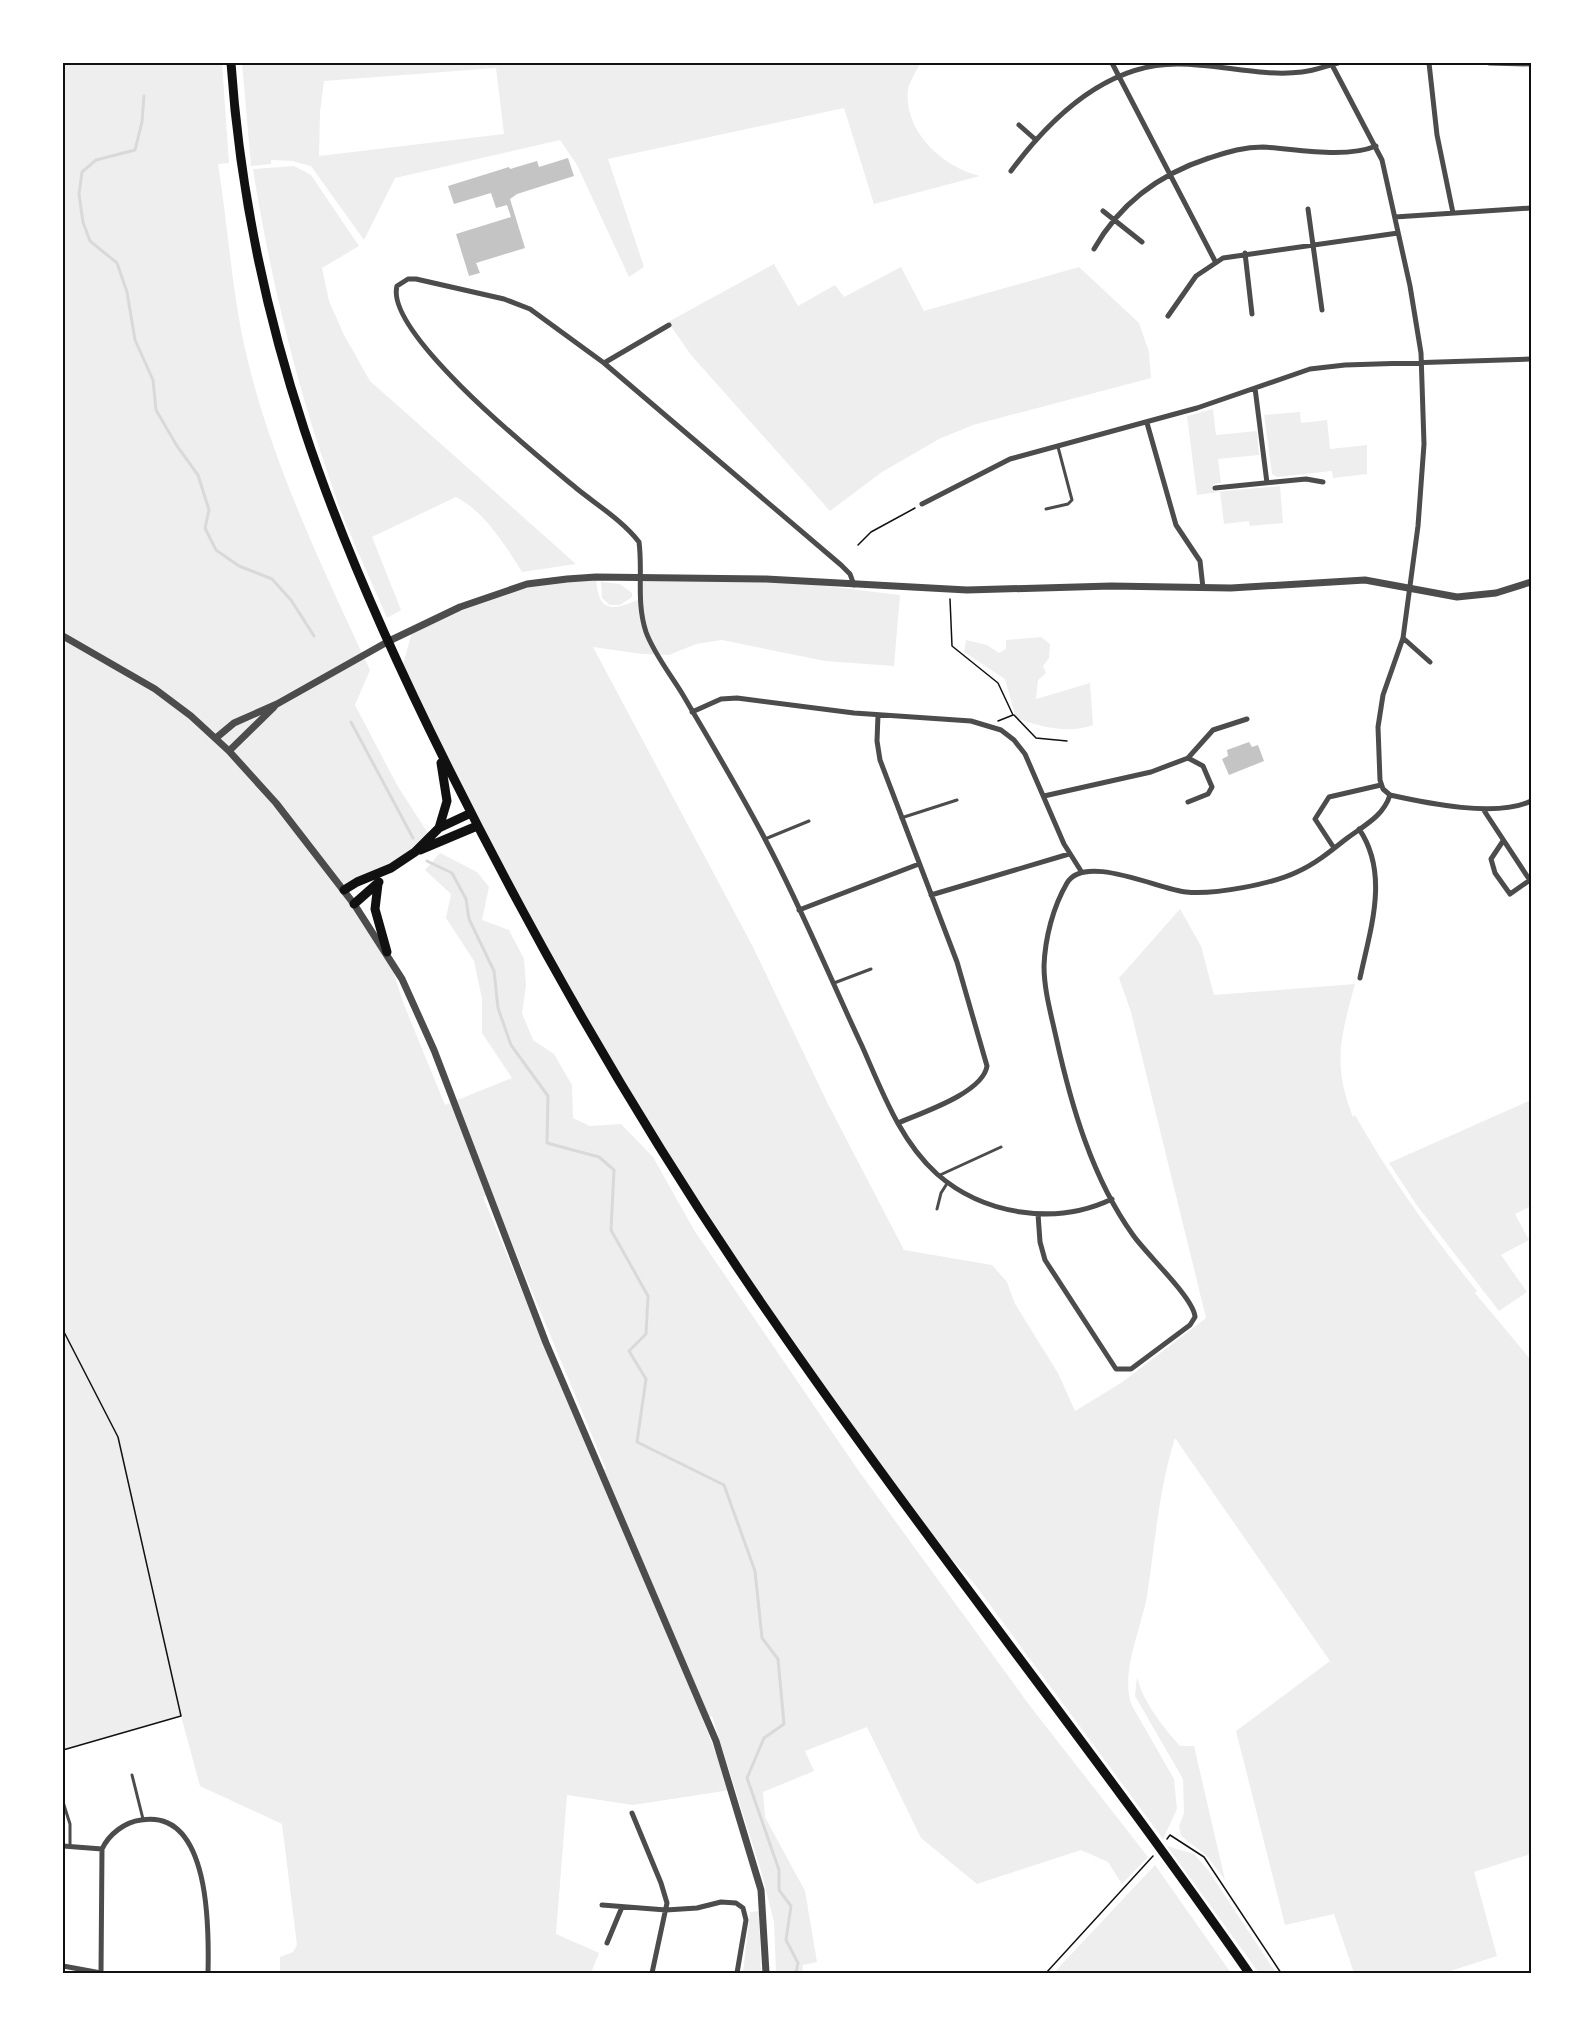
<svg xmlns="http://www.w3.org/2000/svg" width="1594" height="2036" viewBox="0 0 1594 2036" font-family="'Exo 2',sans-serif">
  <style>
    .green { fill: #eee; fill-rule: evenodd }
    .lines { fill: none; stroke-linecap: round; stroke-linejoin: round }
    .stream { stroke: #d9d9d9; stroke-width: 3 }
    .building { fill: #c4c4c4 }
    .path { stroke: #111; stroke-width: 1.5 }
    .service { stroke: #4c4c4c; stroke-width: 3 }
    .minor { stroke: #4c4c4c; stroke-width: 5 }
    .tertiary { stroke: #4c4c4c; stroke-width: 7 }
    .primary { stroke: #111; stroke-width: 9 }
    .neatline { fill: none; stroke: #111; stroke-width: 2 }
  </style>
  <rect width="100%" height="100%" fill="#fff"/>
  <path class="green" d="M 63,63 L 222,63 L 229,163 L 218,164 C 227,220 231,279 242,335 C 266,451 320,563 370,670 L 355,705 L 397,785 L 433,841 L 344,890 L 387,952 L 403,1002 L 445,1105 L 512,1078 L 482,1033 L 482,999 L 474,961 L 446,918 L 451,894 L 425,870 L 440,853 L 477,872 L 489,887 L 482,920 L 509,930 L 524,959 L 526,986 L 522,1013 L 533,1040 L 554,1054 L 572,1085 L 573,1118 L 590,1126 L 621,1124 L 653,1157 L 694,1230 L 858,1470 L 1030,1706 L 1148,1857 L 1122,1884 L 1108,1862 L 1081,1850 L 977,1884 L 921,1838 L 867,1727 L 805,1751 L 814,1771 L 763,1792 L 765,1817 L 805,1891 L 817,1962 L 803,1965 L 802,1973 L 776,1973 L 774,1922 L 761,1871 L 712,1716 L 703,1720 L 730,1790 L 633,1805 L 567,1795 L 556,1934 L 599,1953 L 591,1973 L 280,1973 L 280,1957 L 293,1952 L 297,1945 L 282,1824 L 200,1786 L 181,1716 L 63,1750 ZM 491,1193 L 606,1469 L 597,1472 L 483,1197 Z
    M 242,63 L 920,63 C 917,71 910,80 908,89 C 903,131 942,167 980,176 L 874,204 L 844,108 L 608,159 L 644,267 L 629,277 L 577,165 L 560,140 L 395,178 L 364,240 L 311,166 L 292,161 L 271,160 L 271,164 L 251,166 ZM 496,68 L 504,134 L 319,156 L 320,112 L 324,81 Z
    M 294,166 L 311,175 L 359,246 L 322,268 L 329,301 L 344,335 L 370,381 L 576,564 L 522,572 C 505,545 485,512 456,497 L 372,537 L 401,610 L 387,618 C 368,573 346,529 331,483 C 295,381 270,276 253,169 Z
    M 774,264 L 798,306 L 835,285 L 844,297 L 901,267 L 924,311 L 1079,267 L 1139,323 L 1149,352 L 1151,378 L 973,425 L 939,439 L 882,472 L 830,511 L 691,355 L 668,322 Z
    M 1213,409 L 1216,435 L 1257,431 L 1259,455 L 1218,459 L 1221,483 L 1213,484 L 1214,492 L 1280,486 L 1283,523 L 1250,526 L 1249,521 L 1224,524 L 1220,492 L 1197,495 L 1187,416 Z
    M 1300,412 L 1301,423 L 1327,420 L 1330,449 L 1367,445 L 1367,474 L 1333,478 L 1332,471 L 1277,477 L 1272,474 L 1264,415 Z
    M 596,577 C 598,612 610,612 640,599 L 638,578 L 766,579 L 900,595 L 894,666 L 825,661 L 722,640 L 696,644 L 669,655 L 642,654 L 593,647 L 753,947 L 827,1102 L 904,1250 L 992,1265 L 1007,1282 L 1015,1304 L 1058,1373 L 1075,1411 L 1121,1383 L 1206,1318 L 1131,1012 L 1119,978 L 1180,909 L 1201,946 L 1214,995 L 1355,984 C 1341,1036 1332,1064 1353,1117 L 1355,1115 C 1390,1177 1432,1236 1477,1291 L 1475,1293 L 1531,1360 L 1531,1854 L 1474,1872 L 1497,1956 L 1444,1973 L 1354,1973 L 1334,1914 L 1285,1925 L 1236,1731 L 1330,1661 L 1175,1438 C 1159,1489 1155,1543 1147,1596 C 1141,1630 1121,1669 1131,1704 L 1174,1779 L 1177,1809 L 1163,1839 L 973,1582 L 916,1521 L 803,1364 L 586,1025 L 401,672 L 413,628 L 510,588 Z
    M 601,582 L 620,584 L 632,593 L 632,597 L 620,605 L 610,605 L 602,598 Z
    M 1041,637 L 1050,644 L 1049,658 L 1043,666 L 1046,673 L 1038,680 L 1036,699 L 1090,683 L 1093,725 C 1068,734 1041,727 1016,718 L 1005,679 L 964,652 L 966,640 L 987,645 L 999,653 L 1006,649 L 1006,640 Z
    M 1531,1100 L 1531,1206 L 1515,1214 L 1529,1240 L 1501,1255 L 1527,1292 L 1499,1311 L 1416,1204 L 1389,1163 Z
    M 1137,1677 C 1143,1702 1163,1727 1180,1746 L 1194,1746 L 1225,1880 L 1206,1855 L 1181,1836 L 1179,1826 L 1184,1813 L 1183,1779 L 1135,1696 Z
    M 1167,1846 L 1194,1854 L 1208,1870 L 1276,1973 L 1259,1973 Z
    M 1155,1865 L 1231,1973 L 1054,1973 L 1061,1965 Z
    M 759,1911 L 761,1973 L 743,1973 L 750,1912 Z"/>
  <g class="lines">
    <path class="stream" d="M 144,96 L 142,122 L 135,150 L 96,160 L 82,172 L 79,194 L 83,222 L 90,241 L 117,263 L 127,292 L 135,340 L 153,380 L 156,410 L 177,446 L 198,475 L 209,510 L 205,528 L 216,550 L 239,566 L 272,579 L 291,600 L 314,636
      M 351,722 L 413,838
      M 427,861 L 452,873 L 466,899 L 469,919 L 494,971 L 498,1008 L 511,1045 L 548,1096 L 547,1143 L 599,1157 L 614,1170 L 611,1230 L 648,1296 L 646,1334 L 629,1351 L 646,1379 L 637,1442 L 724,1485 L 755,1571 L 762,1638 L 778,1659 L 784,1724 L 764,1738 L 747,1778 L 779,1870 L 779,1890 L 791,1906 L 786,1940 L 798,1963 L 796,1973"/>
  </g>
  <path class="building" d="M 568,158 L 574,176 L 517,194 L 510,199 L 525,248 L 476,263 L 480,273 L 469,276 L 456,234 L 511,217 L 507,205 L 496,208 L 491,193 L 454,204 L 448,186 L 509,167 L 510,169 L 537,161 L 539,167 Z
    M 1249,742 L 1252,747 L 1258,745 L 1264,761 L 1229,775 L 1222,759 L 1228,756 L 1227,750 Z"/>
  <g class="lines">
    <path class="path" d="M 858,545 L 871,532 L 915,508
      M 950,599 L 952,646 L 998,683 L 1013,715 L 998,721
      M 1014,715 L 1036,738 L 1067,741
      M 63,1330 L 118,1437 L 181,1716 L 63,1750
      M 1167,1839 L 1170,1835 L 1204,1857 L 1281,1973
      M 1046,1973 L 1153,1856"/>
    <path class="service" d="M 1046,509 L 1068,504 L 1072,500 L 1058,447
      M 901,818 L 957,800
      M 765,839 L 809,821
      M 834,983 L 871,969
      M 940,1175 L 1001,1147
      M 937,1209 L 941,1193 L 948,1182
      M 132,1775 L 143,1819
      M 63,1802 L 70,1824 L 70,1846"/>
    <path class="minor" d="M 1112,63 L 1215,261
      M 1331,63 L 1382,160 L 1410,286 L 1421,353 L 1424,444 L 1418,526 L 1403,638 L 1383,695 L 1378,727 L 1380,780 L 1383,789 L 1390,795 C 1426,803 1497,818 1531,801
      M 1429,63 L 1437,135 L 1453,213
      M 1489,63 L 1531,64
      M 1019,125 L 1036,140
      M 1011,171 C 1051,117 1107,63 1179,64 C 1219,64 1262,77 1302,72 C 1314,71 1326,66 1338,63
      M 1308,209 L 1322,310
      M 1103,211 L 1142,242
      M 1395,217 L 1531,208
      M 1094,249 C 1120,203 1160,174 1209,158 C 1228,152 1243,147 1263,147 C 1296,149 1345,159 1376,146
      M 1245,253 L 1252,314
      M 1168,316 L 1196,276 L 1223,258 L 1398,233
      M 604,363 L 669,325
      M 1255,388 L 1267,483
      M 1147,423 L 1176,525 L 1200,561 L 1203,588
      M 1215,488 L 1306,479 L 1323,482
      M 922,504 L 1010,459 L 1197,408 L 1310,369 L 1345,365 L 1531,359
      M 854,585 L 850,574 L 841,565 L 604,363 L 530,309 L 504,299 L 416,279 L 408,279 L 397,286 C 384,333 540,458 576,488 C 597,505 623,521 639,542 C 643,572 636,602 646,632 C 654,654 671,675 683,695 C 711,743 740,791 766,841 C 801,907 830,978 862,1046 C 882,1091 900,1141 937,1174 C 984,1215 1056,1226 1112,1199
      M 1403,638 L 1430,662
      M 692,712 L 721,699 L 737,698 L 854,713 L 971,721 L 1001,730 L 1014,740 L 1025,754 L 1064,844 L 1081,871
      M 878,715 L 877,741 L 880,760 L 957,962 L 987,1066 C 983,1093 921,1113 898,1123
      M 1188,758 L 1203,766 L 1212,787 L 1208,794 L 1188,802
      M 1044,796 L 1151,772 L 1188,758 L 1213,730 L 1247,719
      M 1483,809 L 1531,882
      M 1359,829 C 1390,874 1370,930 1360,978
      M 1503,841 L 1491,859 L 1495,873 L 1510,894 L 1530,880
      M 1334,848 L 1315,819 L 1329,797 L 1381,785
      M 931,895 L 1069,854
      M 799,910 L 919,864
      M 1038,1214 L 1040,1242 L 1045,1260 L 1116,1369 L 1131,1369 L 1190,1325 L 1195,1317 C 1194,1298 1146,1254 1133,1235 C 1092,1178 1071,1105 1056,1037 C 1051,1014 1044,990 1044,966 C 1045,938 1053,907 1067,883 C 1084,853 1158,889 1186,892 C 1214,895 1272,884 1297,872 C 1315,864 1331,851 1346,839 C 1363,826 1383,817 1390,795
      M 632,1813 L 661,1883 L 667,1903 L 652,1973
      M 63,1846 L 102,1849
      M 602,1905 L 666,1910 L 697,1908 L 721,1902 L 736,1903 L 743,1908 L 746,1920 L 737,1973
      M 607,1943 L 622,1907
      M 63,1966 L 101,1973
      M 101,1973 L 102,1849 C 109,1834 125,1822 141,1820 C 211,1808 209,1931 208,1973"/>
    <path class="tertiary" d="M 63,636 L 155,689 L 191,716 L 229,751 L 276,803 L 354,904 L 402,979 L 434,1050 L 546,1343 L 716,1741 L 761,1890 L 766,1973
      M 216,738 L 234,723 L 277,704 L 389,641 L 460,607 L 527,584 L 567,579 L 596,577 L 766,579 L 967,590 L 1111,586 L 1231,588 L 1365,580 L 1457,597 L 1496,593 L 1531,582
      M 229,751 L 274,707"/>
    <path class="primary" d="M 231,63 C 249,325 335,542 451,773 C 545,961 650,1142 769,1314 C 923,1538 1094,1750 1249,1973
      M 439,828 L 447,801 L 441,763
      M 420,850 L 477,826
      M 378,884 L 375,909 L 387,952
      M 344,890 L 357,882 L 391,868 L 415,852 L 439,828 L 471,813
      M 354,904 L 379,882"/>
  </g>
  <rect width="1594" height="2036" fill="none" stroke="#ffffff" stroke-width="129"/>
  <rect x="64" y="64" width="1466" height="1908" class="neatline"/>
</svg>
